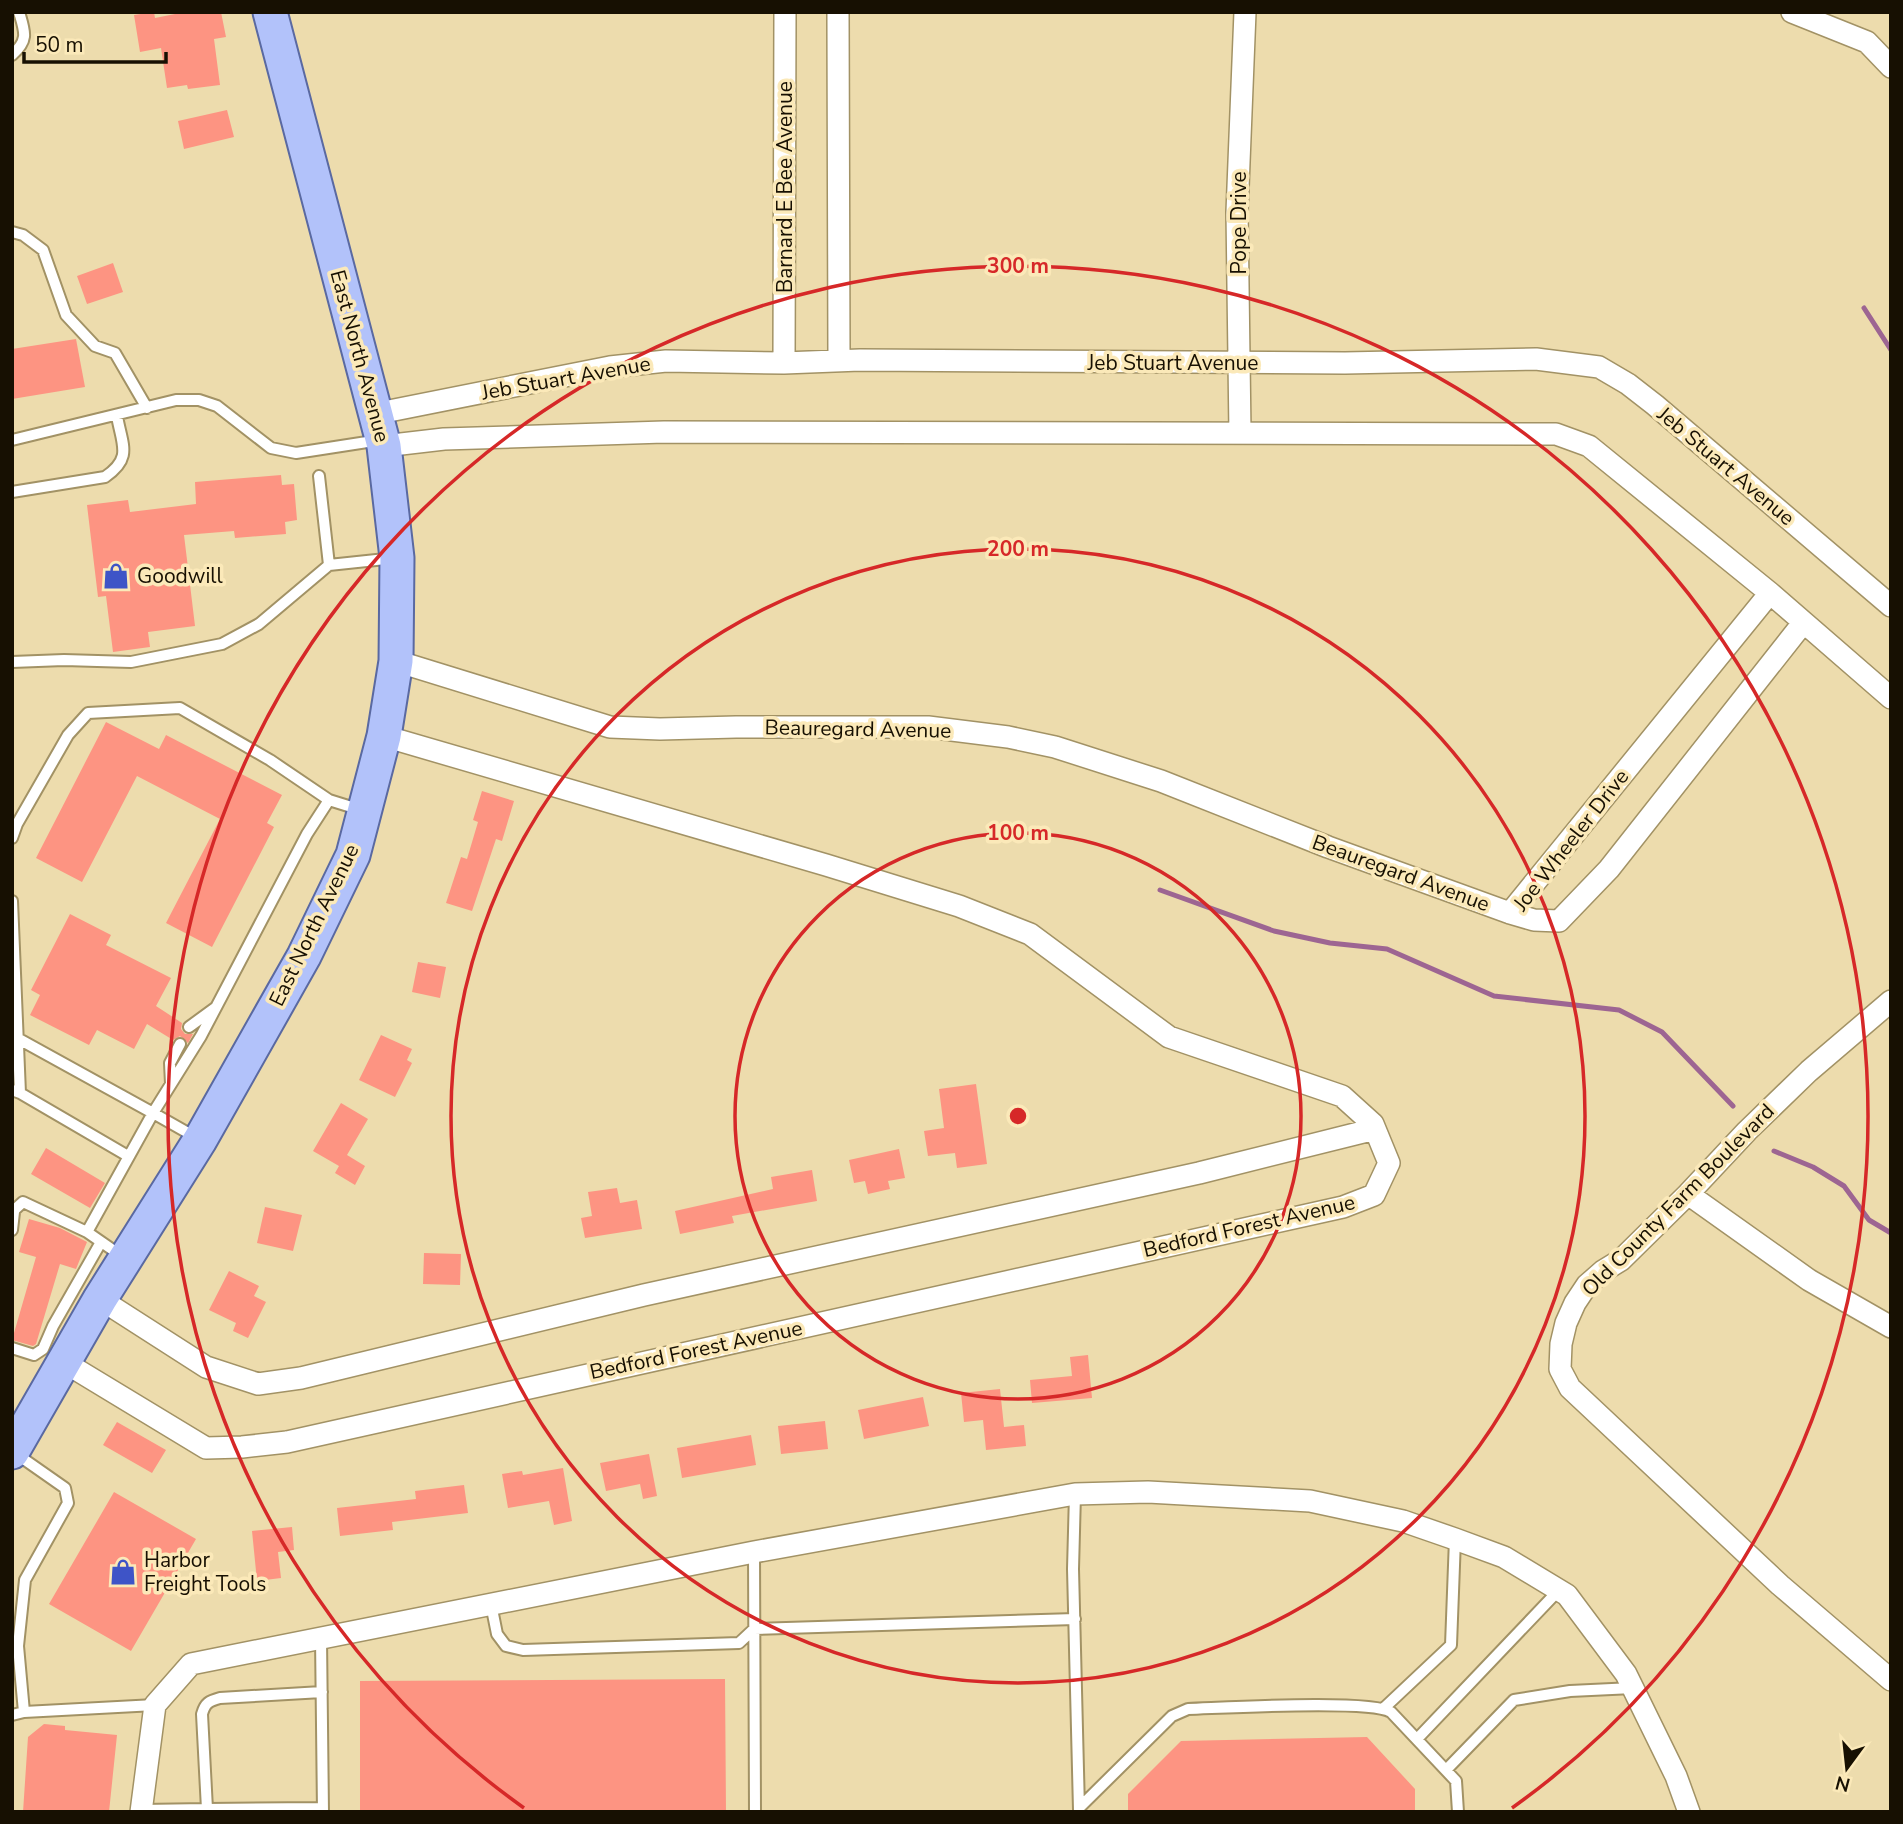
<svg xmlns="http://www.w3.org/2000/svg" width="1903" height="1824" viewBox="0 0 1903 1824" font-family="'Nunito Sans',sans-serif">
  <style>
    .lines { fill: none; stroke-linecap: round; stroke-linejoin: round }
    .stream { stroke: #9d6592; stroke-width: 5 }
    .building { fill: #fd9482 }
    .lane-casing { stroke: #a29265; stroke-width: 14 }
    .street-casing { stroke: #a29265; stroke-width: 24 }
    .primary-casing { stroke: #5a69a1; stroke-width: 37 }
    .lane { stroke: #fff; stroke-width: 10 }
    .street { stroke: #fff; stroke-width: 21 }
    .primary { stroke: #b2c2fa; stroke-width: 33 }
    .ring { fill: none; stroke: #d62828; stroke-width: 3.5 }
    .labels { text-anchor: middle; stroke-width: 7; stroke-linejoin: round; paint-order: stroke }
    .street-label { font-size: 21px; fill: #171002; stroke: #fbe9b9 }
    .poi-label { font-size: 21px; fill: #171002; stroke: #fbe9b9; text-anchor: start }
    .centre { fill: #d62828; stroke: #fbe9b9; stroke-width: 3.5 }
    .ring-label { font-size: 21px; text-anchor: middle; font-weight: bold; fill: #d62828; stroke: #fbe9b9; stroke-width: 7; stroke-linejoin: round; paint-order: stroke }
  </style>
  <rect width="100%" height="100%" fill="#eddcad"/>
  <g class="lines">
    <path class="stream" d="M 1864,308 L 1891,350
      M 1160,890 L 1274,931 L 1330,943 L 1387,949 L 1494,996 L 1619,1010 L 1662,1032 L 1733,1106
      M 1774,1151 L 1813,1167 L 1844,1186 L 1869,1220 L 1891,1233"/>
  </g>
  <path class="building" d="M 154,12 L 155,18 L 185,12 L 221,12 L 226,37 L 214,39 L 220,85 L 188,89 L 187,85 L 167,88 L 161,48 L 140,52 L 134,15 Z
    M 227,110 L 234,137 L 184,149 L 178,121 Z
    M 113,263 L 123,292 L 87,304 L 77,276 Z
    M 76,339 L 85,387 L 12,399 L 12,349 Z
    M 281,475 L 282,485 L 294,484 L 297,520 L 285,522 L 286,534 L 235,538 L 234,531 L 184,535 L 195,626 L 148,632 L 150,647 L 113,652 L 106,596 L 98,597 L 87,505 L 128,500 L 130,512 L 196,504 L 195,482 Z
    M 106,722 L 159,749 L 166,735 L 282,795 L 267,823 L 274,827 L 212,947 L 166,923 L 220,819 L 137,776 L 82,882 L 36,858 Z
    M 482,791 L 514,801 L 502,841 L 496,839 L 472,911 L 446,903 L 461,857 L 467,859 L 478,822 L 473,820 Z
    M 70,914 L 111,935 L 106,945 L 171,978 L 156,1006 L 182,1023 L 181,1029 L 185,1034 L 193,1034 L 188,1043 L 180,1036 L 173,1040 L 147,1024 L 134,1049 L 97,1030 L 89,1045 L 30,1015 L 40,995 L 31,990 Z
    M 418,962 L 446,967 L 440,998 L 412,992 Z
    M 381,1035 L 412,1049 L 407,1060 L 412,1063 L 395,1097 L 359,1080 Z
    M 976,1084 L 987,1164 L 957,1168 L 955,1153 L 928,1156 L 924,1131 L 944,1128 L 939,1089 Z
    M 341,1103 L 368,1119 L 347,1155 L 365,1166 L 355,1185 L 335,1173 L 339,1166 L 313,1151 Z
    M 46,1148 L 105,1183 L 90,1208 L 31,1174 Z
    M 899,1149 L 905,1178 L 888,1181 L 890,1189 L 868,1194 L 865,1181 L 854,1183 L 849,1160 Z
    M 812,1170 L 817,1201 L 732,1216 L 734,1223 L 680,1234 L 675,1211 L 773,1189 L 771,1177 Z
    M 617,1188 L 620,1203 L 637,1200 L 642,1229 L 585,1238 L 581,1218 L 592,1216 L 588,1192 Z
    M 265,1207 L 302,1215 L 293,1251 L 257,1243 Z
    M 29,1219 L 60,1228 L 87,1242 L 76,1269 L 60,1264 L 36,1344 L 33,1346 L 12,1340 L 36,1257 L 19,1252 Z
    M 424,1253 L 461,1254 L 460,1285 L 423,1284 Z
    M 229,1271 L 259,1286 L 254,1296 L 266,1302 L 248,1338 L 233,1331 L 236,1323 L 209,1310 Z
    M 1088,1355 L 1092,1398 L 1032,1403 L 1030,1380 L 1072,1376 L 1070,1357 Z
    M 1000,1389 L 1004,1427 L 1024,1425 L 1026,1446 L 986,1450 L 983,1420 L 964,1422 L 961,1393 Z
    M 923,1397 L 929,1426 L 864,1439 L 858,1410 Z
    M 825,1421 L 828,1449 L 781,1454 L 778,1426 Z
    M 117,1422 L 166,1450 L 152,1473 L 103,1445 Z
    M 751,1435 L 756,1465 L 682,1478 L 677,1448 Z
    M 649,1454 L 657,1496 L 643,1499 L 640,1484 L 606,1491 L 600,1463 Z
    M 563,1468 L 572,1521 L 554,1525 L 549,1501 L 508,1508 L 502,1474 L 522,1471 L 523,1475 Z
    M 464,1485 L 468,1513 L 392,1522 L 393,1530 L 340,1536 L 337,1508 L 416,1499 L 415,1491 Z
    M 114,1492 L 196,1539 L 131,1651 L 49,1604 Z
    M 292,1527 L 294,1550 L 278,1552 L 281,1578 L 257,1581 L 252,1531 Z
    M 725,1679 L 726,1812 L 360,1812 L 360,1681 Z
    M 44,1724 L 65,1726 L 65,1730 L 117,1735 L 109,1812 L 23,1812 L 28,1737 Z
    M 1367,1737 L 1415,1789 L 1415,1812 L 1128,1812 L 1128,1794 L 1181,1741 Z"/>
  <g class="lines">
    <g class="lane-casing">
      <path id="lane" d="M 12,55 C 29,40 25,32 19,12
        M 12,232 L 23,235 L 43,250 L 66,315 L 95,346 L 115,353 L 147,408
        M 12,440 L 176,400 L 199,400 L 217,406 L 271,448 L 296,453 L 380,440
        M 319,476 L 329,565
        M 12,492 L 105,477 C 133,458 122,445 117,416
        M 12,662 L 64,660 L 131,662 L 222,644 L 259,624 L 329,565 L 395,558
        M 12,838 L 17,824 L 68,735 L 88,713 L 180,708 L 270,760 L 329,800 L 361,810
        M 12,901 L 20,1093 L 12,1090
        M 189,1027 L 215,1008
        M 17,1038 L 153,1113 L 201,1036 L 307,834 L 329,800
        M 171,1084 L 170,1063 L 180,1044
        M 20,1093 L 128,1156
        M 12,1212 L 23,1202 L 87,1232 L 123,1257
        M 12,1230 L 14,1212
        M 87,1232 L 153,1113 L 197,1138
        M 12,1348 L 34,1355 L 43,1349 L 53,1326 L 101,1242
        M 15,1453 L 65,1488 L 68,1503 L 25,1580 L 18,1646 L 24,1712
        M 1075,1494 L 1073,1569 L 1079,1810
        M 754,1552 L 755,1812
        M 491,1604 L 497,1634 L 506,1646 L 523,1650 L 739,1643 L 754,1629 L 1075,1619
        M 321,1638 L 323,1812
        M 1384,1708 L 1451,1645 L 1455,1539
        M 12,1715 L 24,1712 L 155,1705
        M 1417,1739 L 1559,1590
        M 1446,1770 L 1514,1700 L 1570,1691 L 1633,1688
        M 1080,1807 L 1172,1716 L 1188,1709 C 1222,1708 1370,1699 1391,1712 L 1456,1781 L 1458,1812
        M 207,1809 L 323,1808
        M 141,1810 L 207,1809 L 202,1714 C 205,1703 209,1701 220,1698 L 322,1692"/>
    </g>
    <g class="street-casing">
      <path id="street" d="M 838,12 L 839,360
        M 1792,12 L 1867,42 L 1891,67
        M 784,363 L 785,12
        M 374,414 L 610,367 L 666,361 L 784,363 L 860,360 L 1345,363 L 1536,359 L 1599,367 L 1628,384 L 1655,405 L 1891,606
        M 1240,433 L 1237,212 L 1245,12
        M 384,446 L 444,439 L 664,432 L 1556,434 L 1589,446 L 1770,593 L 1891,698
        M 396,661 L 610,727 L 660,729 L 736,727 L 928,727 L 1008,737 L 1055,747 L 1161,781 L 1328,847 L 1510,913 L 1534,920 L 1559,921 L 1609,869 L 1803,623
        M 1510,913 L 1770,593
        M 1891,1001 L 1809,1071 L 1747,1131 L 1688,1194 L 1621,1260 L 1603,1271 L 1587,1285 L 1575,1303 L 1566,1323 L 1561,1344 L 1560,1369 L 1570,1388 L 1780,1585 L 1891,1680
        M 1688,1194 L 1809,1280 L 1891,1327
        M 100,1299 L 206,1367 L 258,1384 L 301,1378 L 644,1295 L 1199,1173 L 1375,1129
        M 64,1362 L 206,1448 L 242,1447 L 287,1442 L 1343,1207 L 1374,1195 L 1389,1163 L 1373,1124 L 1342,1096 L 1169,1037 L 1030,934 L 959,906 L 826,865 L 384,736
        M 141,1812 L 155,1705 L 191,1664 L 754,1552 L 1075,1494 L 1148,1492 L 1310,1501 L 1403,1521 L 1455,1539 L 1504,1557 L 1567,1595 L 1626,1674 L 1676,1776 L 1689,1812"/>
    </g>
    <g class="primary-casing">
      <path id="primary" d="M 12,1452 L 100,1299 L 200,1140 L 304,956 L 353,855 L 384,736 L 396,661 L 397,558 L 384,446 L 270,12"/>
    </g>
    <use href="#lane" class="lane"/>
    <use href="#street" class="street"/>
    <use href="#primary" class="primary"/>
  </g>
  <g class="ring">
    <circle cx="1018" cy="1116" r="283"/>
    <circle cx="1018" cy="1116" r="567"/>
    <path d="M524 1808A850 850 0 1 1 1512 1808"/>
  </g>
  <defs>
    <g id="shop-bare" transform="scale(2.1)"><path d="M-5-2.5h2.3a2.7 3.5 0 0 1 5.4 0H5L5.5 6h-11ZM-1.5-2.5h3a1.5 2.3 0 0 0-3 0Z" fill="#3e54c7" stroke="#fbe9b9" stroke-width="2.5" paint-order="stroke"/></g>
  </defs>
  <g fill-rule="evenodd">
    <use href="#shop-bare" x="116" y="576"/>
    <use href="#shop-bare" x="123" y="1572"/>
  </g>
  <g class="labels">
    <g class="street-label">
      <text transform="translate(785 187) rotate(-90)" y="7">Barnard E Bee Avenue</text>
      <text transform="translate(1239 223) rotate(-90)" y="7">Pope Drive</text>
      <text transform="translate(360 356) rotate(75)" y="7">East North Avenue</text>
      <text x="1173" y="370">Jeb Stuart Avenue</text>
      <text transform="translate(566 378) rotate(-10)" y="7">Jeb Stuart Avenue</text>
      <text transform="translate(1726 466) rotate(40)" y="7">Jeb Stuart Avenue</text>
      <text transform="translate(858 729) rotate(1)" y="7">Beauregard Avenue</text>
      <text transform="translate(1571 840) rotate(-52)" y="7">Joe Wheeler Drive</text>
      <text transform="translate(1401 873) rotate(20)" y="7">Beauregard Avenue</text>
      <text transform="translate(314 925) rotate(-64)" y="7">East North Avenue</text>
      <text transform="translate(1678 1200) rotate(-45)" y="7">Old County Farm Boulevard</text>
      <text transform="translate(1249 1226) rotate(-13)" y="7">Bedford Forest Avenue</text>
      <text transform="translate(696 1350) rotate(-12)" y="7">Bedford Forest Avenue</text>
    </g>
    <g class="poi-label">
      <text x="137" y="583">Goodwill</text>
      <text x="144" y="1567">Harbor<tspan x="144" dy="24">Freight Tools</tspan></text>
    </g>
  </g>
  <circle cx="1018" cy="1116" r="10" class="centre"/>
  <g class="ring-label">
    <text x="1018" y="273">300 m</text>
    <text x="1018" y="556">200 m</text>
    <text x="1018" y="840">100 m</text>
  </g>
  <rect width="1903" height="1824" fill="none" stroke="#171002" stroke-width="28"/>
  <g transform="translate(1847 1768) rotate(195)" stroke="#fbe9b9" stroke-width="5" paint-order="stroke">
  <path d="M0-5L12 26L0 18L-12 26Z" fill="#171002"/>
  <text y="-10" font-size="19" font-weight="bold" text-anchor="middle" fill="#171002">N</text>
  </g>
  <path d="M24 52v10h142v-10" fill="none" stroke="#171002" stroke-width="3.5"/>
  <text x="35" y="52" font-size="21" fill="#171002" stroke="#fbe9b9" stroke-width="5" paint-order="stroke">50 m</text>
</svg>
